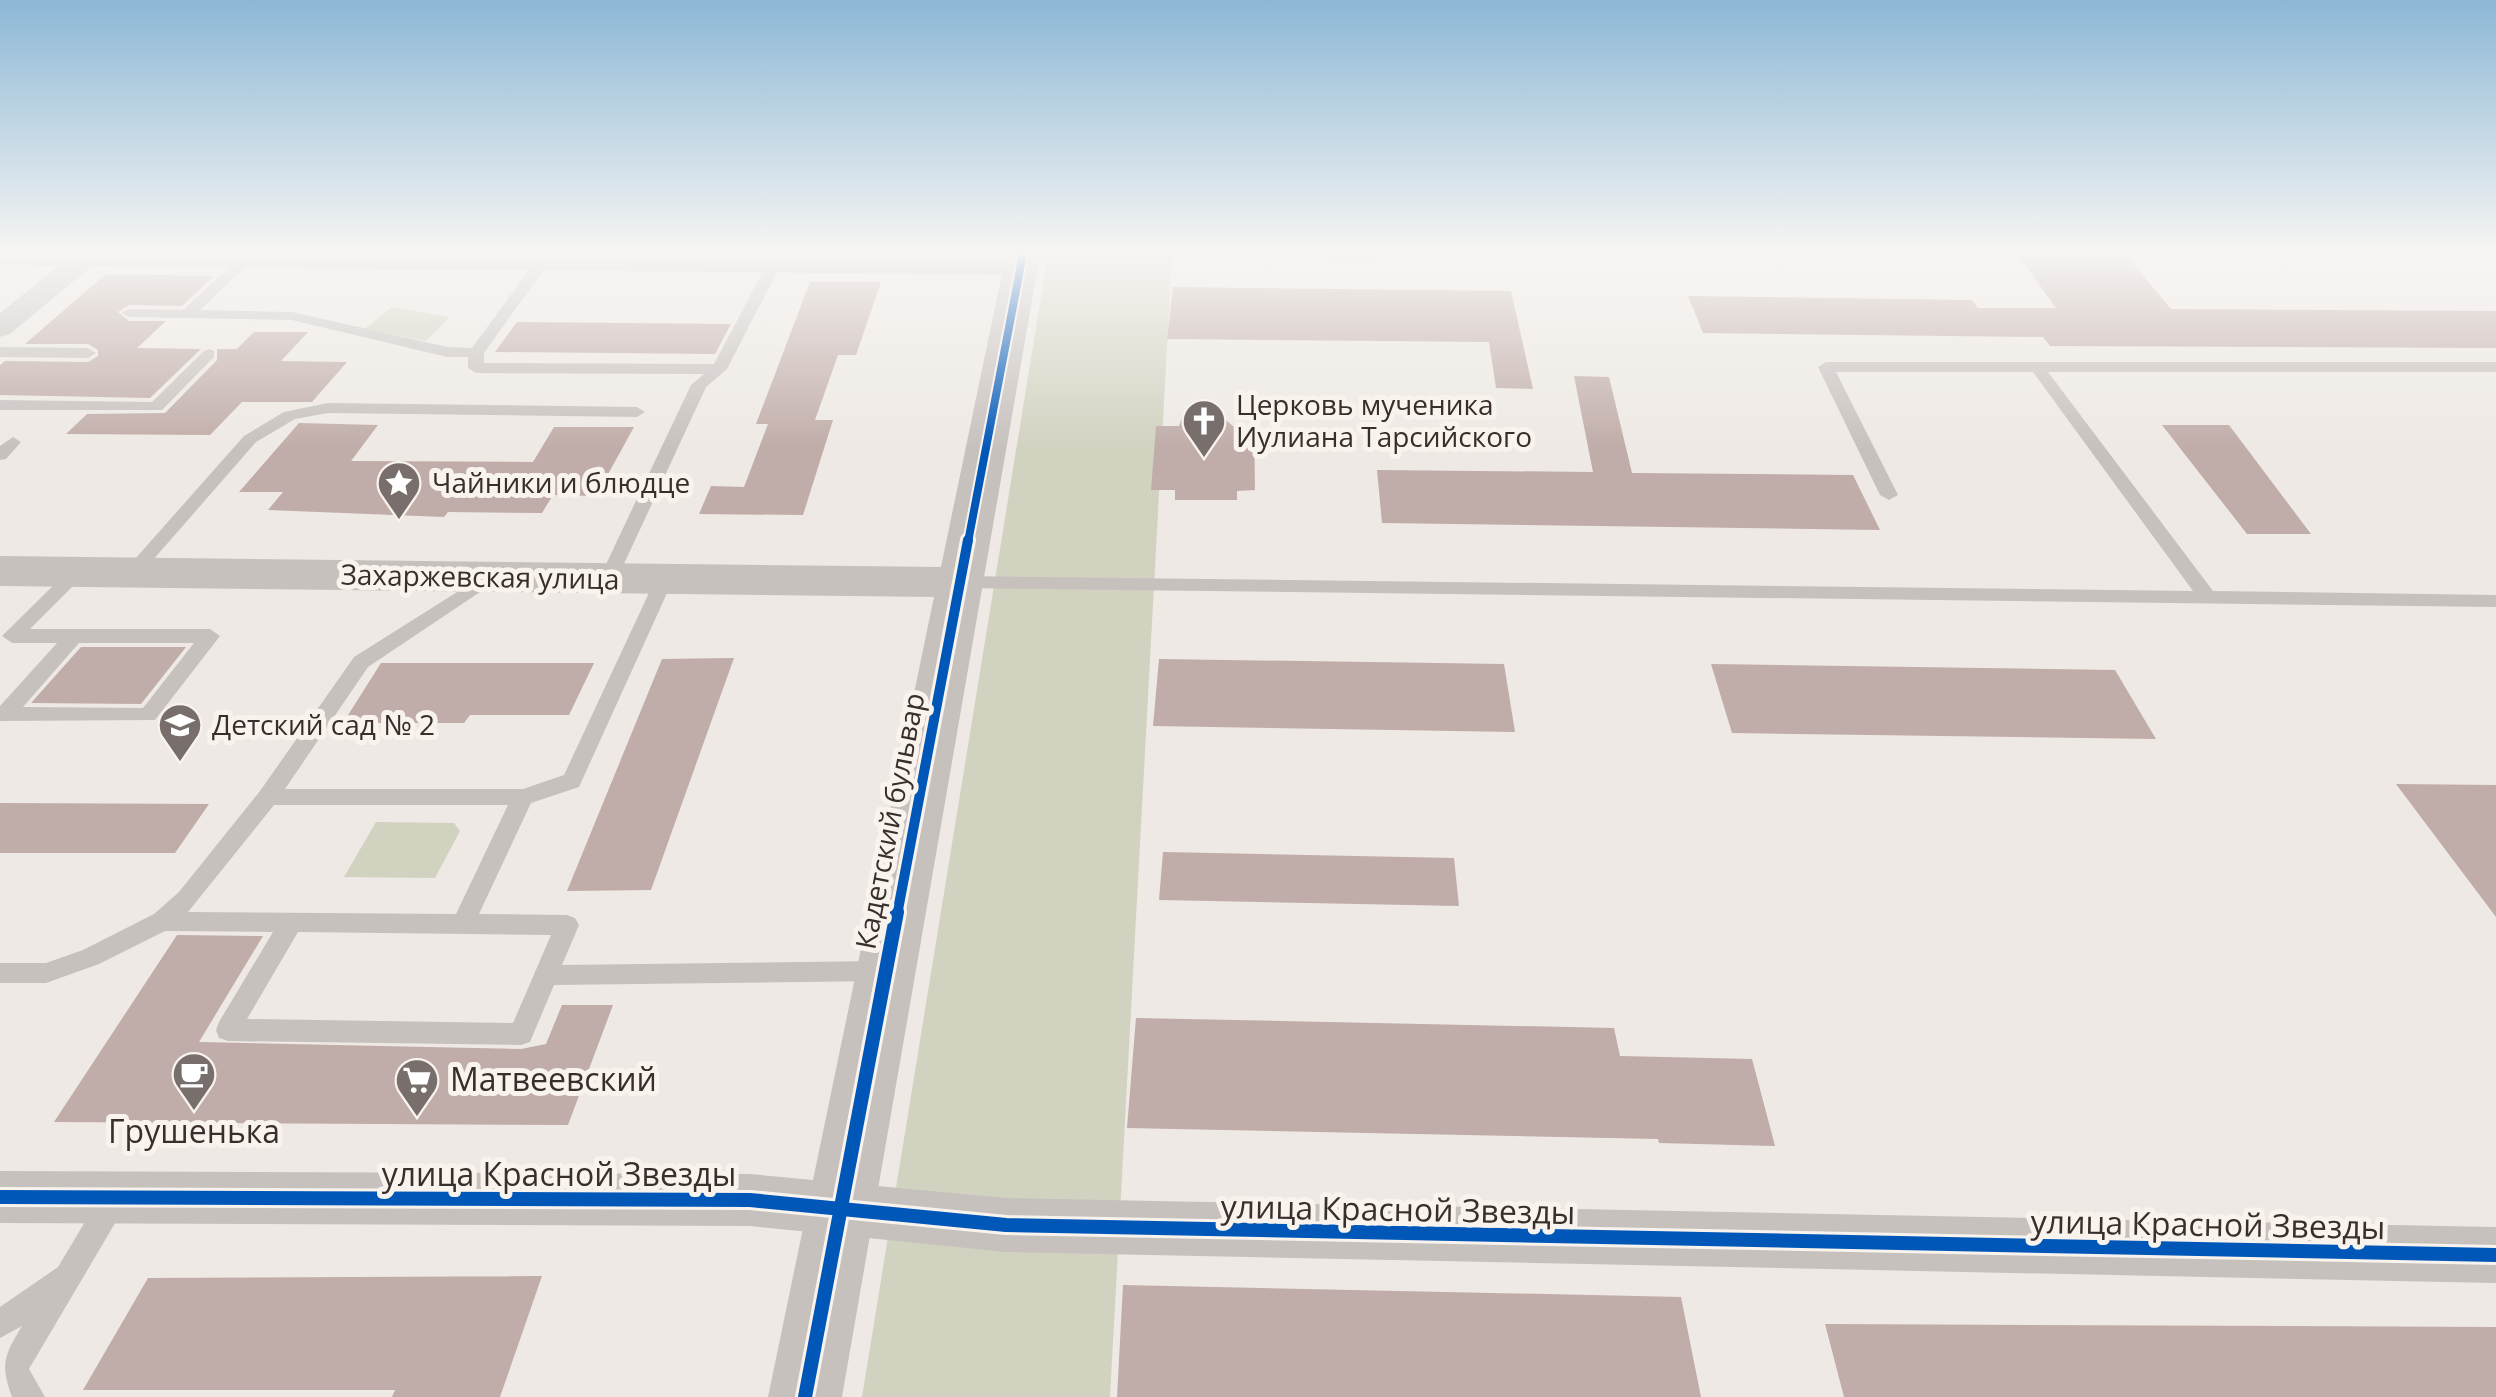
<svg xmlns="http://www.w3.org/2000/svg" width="2496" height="1397" viewBox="0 0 2496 1397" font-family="'Open Sans',sans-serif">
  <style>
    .green { fill: #d1d2c0 }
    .building { fill: #c0aca8 }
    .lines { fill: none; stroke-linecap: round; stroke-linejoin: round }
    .service { fill: #c7c1be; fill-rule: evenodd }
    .minor { fill: #c7c1be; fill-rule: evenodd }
    .tertiary { fill: #c7c1be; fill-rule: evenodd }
    .cycleway-far2-casing { stroke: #f9f3ee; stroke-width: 12 }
    .cycleway-far1-casing { stroke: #f9f3ee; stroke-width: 16 }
    .cycleway-casing { stroke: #f9f3ee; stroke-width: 20 }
    .cycleway-far2 { stroke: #0057b8; stroke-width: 8 }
    .cycleway-far1 { stroke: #0057b8; stroke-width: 10 }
    .cycleway { stroke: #0057b8; stroke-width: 14 }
    .labels { text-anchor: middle; stroke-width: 10; stroke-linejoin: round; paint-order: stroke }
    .poi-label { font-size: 28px; fill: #382e2c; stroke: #f9f3ee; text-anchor: start }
    .street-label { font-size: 28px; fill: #382e2c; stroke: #f9f3ee }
    .near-poi-label { font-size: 32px; fill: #382e2c; stroke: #f9f3ee; text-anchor: start }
    .near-street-label { font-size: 32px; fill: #382e2c; stroke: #f9f3ee }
  </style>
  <rect width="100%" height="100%" fill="#eee9e4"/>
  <path class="green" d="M 1048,254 L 1172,254 L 1110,1397 L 862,1397 Z
    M 392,307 L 449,317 L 426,341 L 365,329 Z
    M 376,822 L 454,823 L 460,831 L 435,878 L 344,877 Z"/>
  <path class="building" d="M 2017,254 L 2125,254 L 2171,309 L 2496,311 L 2496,348 L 2050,346 L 2043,337 L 1703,333 L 1688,296 L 1972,300 L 1978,308 L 2056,308 Z
    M 106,274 L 214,276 L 182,306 L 129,305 L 118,312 L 129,321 L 166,321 L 137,348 L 201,349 L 150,398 L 0,395 L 0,365 L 5,361 L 88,362 L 98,356 L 98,350 L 88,344 L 25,344 Z
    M 810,282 L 881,282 L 856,355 L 838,355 L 815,420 L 833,420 L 803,515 L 699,514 L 711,486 L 744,487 L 768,424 L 756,424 Z
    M 1173,287 L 1511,291 L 1533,389 L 1496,388 L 1489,342 L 1167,339 Z
    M 517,322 L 731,324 L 715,354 L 495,352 Z
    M 254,332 L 308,332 L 281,361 L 347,362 L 312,402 L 242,402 L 210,435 L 66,434 L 87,414 L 165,413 L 217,360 L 217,349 L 237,349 Z
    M 1574,376 L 1609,377 L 1632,473 L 1853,475 L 1880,530 L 1382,523 L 1377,470 L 1593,472 Z
    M 1204,413 L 1220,415 L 1234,427 L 1254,427 L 1255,490 L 1237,491 L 1237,500 L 1175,500 L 1175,490 L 1151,490 L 1156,426 L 1179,426 L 1182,418 Z
    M 299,423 L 378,425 L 351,461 L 533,462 L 554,427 L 634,427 L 596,496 L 553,495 L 542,513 L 448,512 L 444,517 L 268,510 L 283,492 L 239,492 Z
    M 2162,425 L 2229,425 L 2311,534 L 2247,534 Z
    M 81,647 L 186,647 L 141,704 L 31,703 Z
    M 734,658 L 651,890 L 567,891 L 662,659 Z
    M 1159,659 L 1504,664 L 1515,732 L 1153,726 Z
    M 381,663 L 594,663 L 569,715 L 470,715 L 464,723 L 343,723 Z
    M 1711,664 L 2115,670 L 2156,739 L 1732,733 Z
    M 2396,784 L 2496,785 L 2496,917 Z
    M 0,803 L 209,804 L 175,853 L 0,853 Z
    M 1163,852 L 1454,858 L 1459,906 L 1159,900 Z
    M 177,935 L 263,936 L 199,1042 L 521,1049 L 546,1044 L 562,1005 L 613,1005 L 568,1125 L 54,1122 Z
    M 1136,1018 L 1614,1028 L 1620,1056 L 1752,1059 L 1775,1146 L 1659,1143 L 1658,1139 L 1127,1128 Z
    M 542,1276 L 500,1397 L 392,1397 L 395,1390 L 83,1390 L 148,1278 Z
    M 1123,1285 L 1681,1297 L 1701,1397 L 1117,1397 Z
    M 1825,1324 L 2496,1327 L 2496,1397 L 1844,1397 Z"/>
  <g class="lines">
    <path class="service" d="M 1164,254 L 1157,258 L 1022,262 L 1015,258 L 1020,254 Z
      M 1255,254 L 1386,254 L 1387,255 L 1380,259 L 1262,258 Z
      M 240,257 L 252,260 L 200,310 L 292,312 L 447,347 L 472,348 L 537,259 L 547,259 L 549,262 L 484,353 L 484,363 L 714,364 L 767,264 L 774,260 L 781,264 L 727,369 L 706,387 L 617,579 L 608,585 L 599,579 L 691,385 L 704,374 L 476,373 L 468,368 L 468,357 L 447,357 L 292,320 L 129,317 L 122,313 L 129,309 L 183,310 Z
      M 0,347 L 88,348 L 96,353 L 88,358 L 0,357 Z
      M 209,349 L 214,351 L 214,357 L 162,410 L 0,410 L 0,400 L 152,402 L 204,351 Z
      M 1826,362 L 2496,362 L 2496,372 L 2048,372 L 2213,591 L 2496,595 L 2496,607 L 959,588 L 950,582 L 959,576 L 2193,591 L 2033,372 L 1836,372 L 1898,495 L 1889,500 L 1880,495 L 1818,367 Z
      M 328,403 L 637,407 L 645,412 L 637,417 L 328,413 L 295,419 L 256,442 L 139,576 L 127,576 L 124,572 L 127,568 L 244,436 L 284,412 Z
      M 13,437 L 21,442 L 6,459 L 0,460 L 0,446 Z
      M 77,566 L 86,572 L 83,576 L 30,629 L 210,629 L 220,636 L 155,720 L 0,721 L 0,706 L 57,643 L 12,643 L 2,636 L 71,568 ZM 79,643 L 194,643 L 143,708 L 23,707 Z
      M 489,572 L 495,574 L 498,578 L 495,582 L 368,667 L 285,789 L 523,789 L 564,775 L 655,580 L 664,574 L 670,576 L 673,580 L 579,787 L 531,803 L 479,914 L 567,915 L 575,918 L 579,925 L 562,965 L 882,961 L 890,964 L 894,971 L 890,978 L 882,981 L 554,985 L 530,1042 L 521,1045 L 228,1041 L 219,1038 L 216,1030 L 219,1022 L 273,932 L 165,931 L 99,964 L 46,983 L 0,983 L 0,963 L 46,963 L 83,950 L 154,914 L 179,892 L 260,791 L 354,657 ZM 274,805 L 508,805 L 456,914 L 188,912 ZM 298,932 L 551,935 L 513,1023 L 247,1019 Z
      M 114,1186 L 124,1190 L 128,1199 L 124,1208 L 29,1369 L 45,1397 L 12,1397 C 0,1364 4,1356 22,1326 L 0,1338 L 0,1307 L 58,1267 L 104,1190 Z"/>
    <path class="minor" d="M 0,254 L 1020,259 L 1034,267 L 1020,275 L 92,266 L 10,334 L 0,337 L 0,313 L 59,266 L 0,265 Z
      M 0,1171 L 750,1174 L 1006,1198 L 2496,1227 L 2496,1283 L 1006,1252 L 750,1226 L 0,1223 Z"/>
    <path class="tertiary" d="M 1006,254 L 1040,254 L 842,1397 L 768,1397 L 934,597 L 0,586 L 0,556 L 941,567 Z"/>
    <g class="cycleway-far2-casing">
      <path id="cycleway-far2" d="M 968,542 L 1023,254"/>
    </g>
    <g class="cycleway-far1-casing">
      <path id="cycleway-far1" d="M 897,915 L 968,540"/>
    </g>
    <g class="cycleway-casing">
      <path id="cycleway" d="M 0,1197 L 750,1200 L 1006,1225 L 2496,1255
        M 805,1397 L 897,912"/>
    </g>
    <use href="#cycleway-far2" class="cycleway-far2"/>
    <use href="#cycleway-far1" class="cycleway-far1"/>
    <use href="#cycleway" class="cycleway"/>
  </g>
  <linearGradient id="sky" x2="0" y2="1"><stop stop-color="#8cb8d6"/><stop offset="0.56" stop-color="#f7f5f3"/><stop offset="1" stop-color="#f7f5f3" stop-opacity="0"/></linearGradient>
  <rect width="2496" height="450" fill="url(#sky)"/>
  <defs>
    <g id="church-pin" transform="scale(2.25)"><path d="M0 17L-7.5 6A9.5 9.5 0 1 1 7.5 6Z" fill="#786f6c" stroke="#f9f3ee"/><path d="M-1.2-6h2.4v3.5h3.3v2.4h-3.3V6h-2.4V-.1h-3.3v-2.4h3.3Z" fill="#fff"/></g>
    <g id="sight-pin" transform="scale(2.25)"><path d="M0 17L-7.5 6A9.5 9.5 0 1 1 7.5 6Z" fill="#786f6c" stroke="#f9f3ee"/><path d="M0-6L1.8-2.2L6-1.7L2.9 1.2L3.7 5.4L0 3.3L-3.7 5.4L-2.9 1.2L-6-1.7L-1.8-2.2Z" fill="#fff"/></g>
    <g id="school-pin" transform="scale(2.25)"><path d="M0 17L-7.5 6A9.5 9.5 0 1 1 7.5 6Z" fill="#786f6c" stroke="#f9f3ee"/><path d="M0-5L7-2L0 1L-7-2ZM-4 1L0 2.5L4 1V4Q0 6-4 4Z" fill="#fff"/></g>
    <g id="cafe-pin" transform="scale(2.25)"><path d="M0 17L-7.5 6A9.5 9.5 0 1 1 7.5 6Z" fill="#786f6c" stroke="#f9f3ee"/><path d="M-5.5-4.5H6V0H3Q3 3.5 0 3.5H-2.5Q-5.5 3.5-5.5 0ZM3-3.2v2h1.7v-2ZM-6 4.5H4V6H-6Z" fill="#fff"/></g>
    <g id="supermarket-pin" transform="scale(2.25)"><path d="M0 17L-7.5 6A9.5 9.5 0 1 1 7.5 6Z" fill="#786f6c" stroke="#f9f3ee"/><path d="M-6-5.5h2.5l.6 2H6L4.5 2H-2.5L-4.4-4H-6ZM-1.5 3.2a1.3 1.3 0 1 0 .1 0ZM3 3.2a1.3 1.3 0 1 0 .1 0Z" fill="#fff"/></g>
  </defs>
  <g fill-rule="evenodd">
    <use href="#church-pin" x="1204" y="421"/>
    <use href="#sight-pin" x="399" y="483"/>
    <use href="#school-pin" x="180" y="725"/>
    <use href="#cafe-pin" x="194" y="1074"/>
    <use href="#supermarket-pin" x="417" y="1080"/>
  </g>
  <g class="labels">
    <g class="poi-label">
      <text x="1236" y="415">Церковь мученика<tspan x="1236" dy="32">Иулиана Тарсийского</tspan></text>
      <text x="432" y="493">Чайники и блюдце</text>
      <text x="212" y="735">Детский сад № 2</text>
    </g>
    <g class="street-label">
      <text transform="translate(480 577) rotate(1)" y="10">Захаржевская улица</text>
      <text transform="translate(890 821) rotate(-79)" y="10">Кадетский бульвар</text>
    </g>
    <g class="near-poi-label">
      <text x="450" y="1091">Матвеевский</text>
      <text x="194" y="1143" text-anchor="middle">Грушенька</text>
    </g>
    <g class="near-street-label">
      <text x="559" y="1186">улица Красной Звезды</text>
      <text transform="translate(1398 1210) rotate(1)" y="11">улица Красной Звезды</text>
      <text transform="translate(2208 1225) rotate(1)" y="11">улица Красной Звезды</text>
    </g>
  </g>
</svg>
